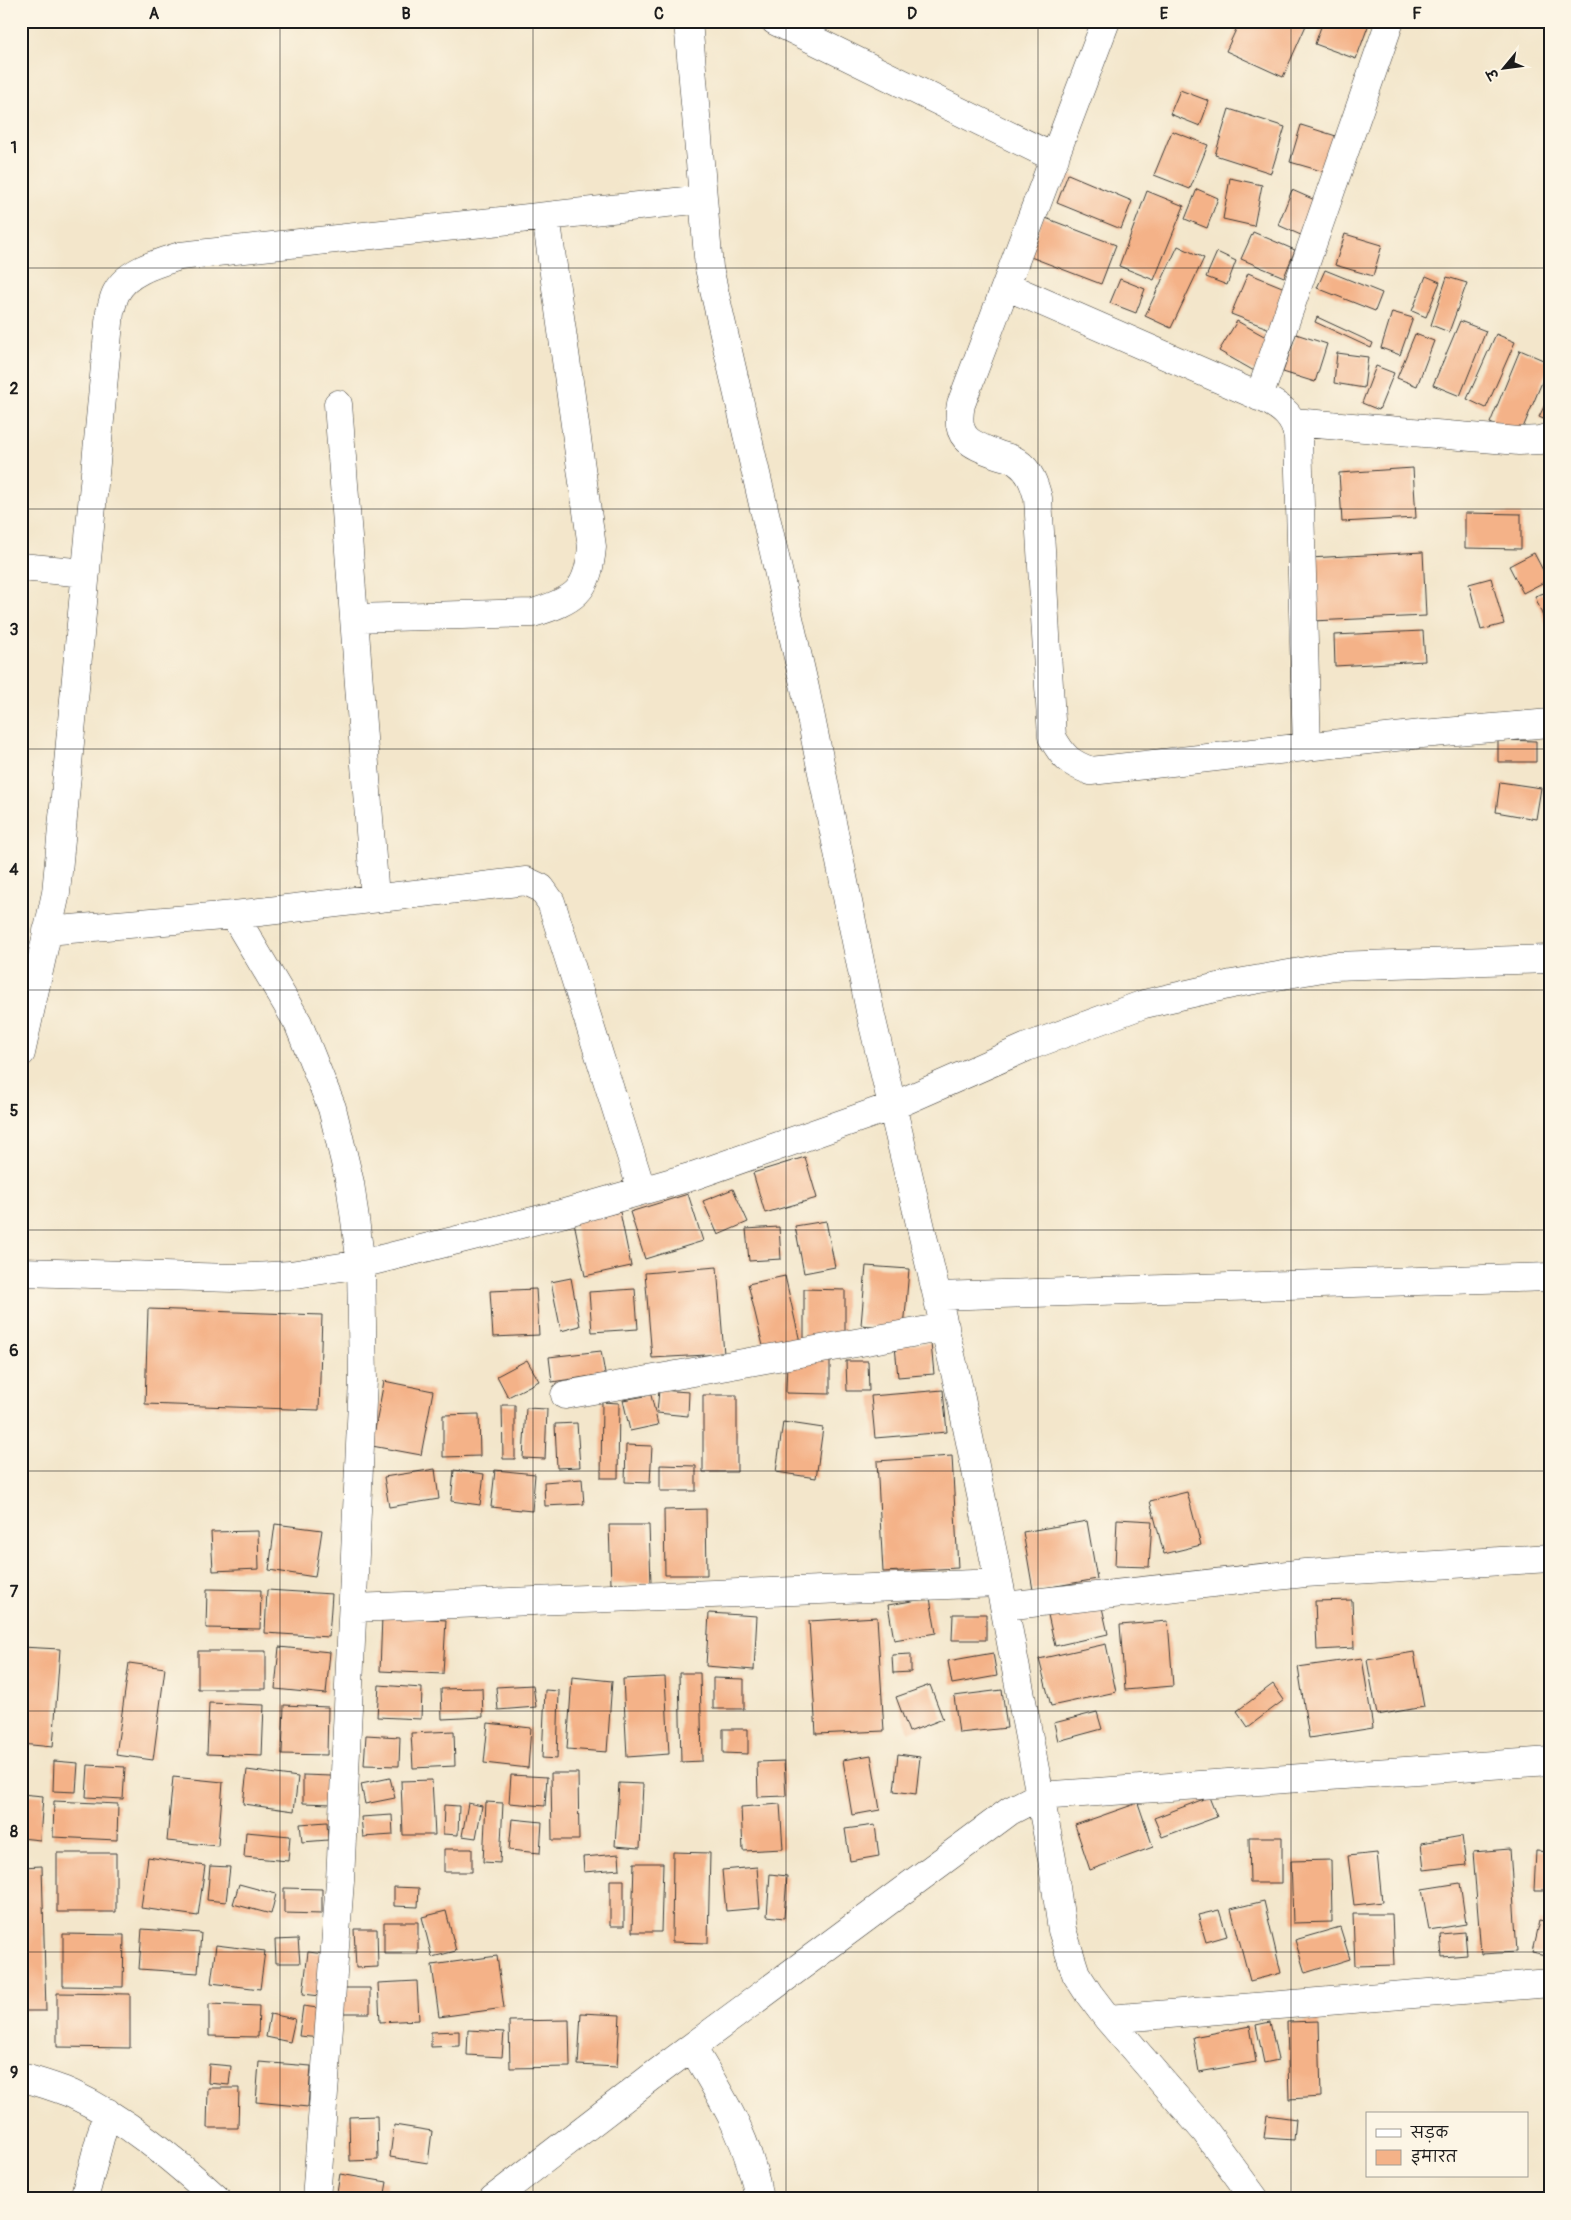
<svg xmlns="http://www.w3.org/2000/svg" width="1571" height="2220" viewBox="0 0 1571 2220" font-family="Pangolin,'Playpen Sans Deva',sans-serif">
  <style>
    .building { fill: #f4b288 }
    .lines { fill: none; stroke-linecap: round; stroke-linejoin: round }
    .street-casing { stroke: #3c3a36; stroke-width: 29 }
    .street { stroke: #fff; stroke-width: 28 }
    .grid { fill: none; stroke: #1c1c1c; stroke-width: 1; stroke-opacity: 0.55 }
    .neatline { fill: none; stroke: #1c1c1c; stroke-width: 2 }
    .grid-label { font-size: 16px; text-anchor: middle; font-weight: bold; fill: #1c1c1c }
  </style>
  <rect width="100%" height="100%" fill="#fcf5e5"/>
  <filter id="ink" filterUnits="userSpaceOnUse"><feTurbulence type="fractalNoise" baseFrequency=".02" numOctaves="2"/><feDisplacementMap in="SourceGraphic" scale="10" xChannelSelector="R" yChannelSelector="G"/><feConvolveMatrix kernelMatrix="1 2 1 2 8 2 1 2 1" color-interpolation-filters="sRGB"/></filter>
  <filter id="wash" filterUnits="userSpaceOnUse"><feTurbulence type="fractalNoise" baseFrequency=".0096" numOctaves="4" result="noise"/><feDisplacementMap in="SourceGraphic" scale="20" xChannelSelector="R" yChannelSelector="G"/><feGaussianBlur stdDeviation="1.12" result="paint"/><feColorMatrix in="noise" values="0 0 0 0 0 0 0 0 0 0 0 0 0 0 0 0 0 1.4 0 .05"/><feComposite in="paint" operator="in"/></filter>
  <g filter="url(#wash)">
    <rect width="100%" height="100%" fill="#f3e6cb"/>
    <g id="blocks">
      <path class="building" d="M 1240,21 L 1308,21 L 1283,77 L 1226,51 Z
        M 1323,21 L 1370,21 L 1356,59 L 1315,44 Z
        M 1180,90 L 1209,101 L 1200,126 L 1170,114 Z
        M 1229,109 L 1285,127 L 1271,173 L 1215,155 Z
        M 1301,125 L 1336,136 L 1325,172 L 1290,162 Z
        M 1172,131 L 1208,145 L 1190,189 L 1154,175 Z
        M 1068,174 L 1132,201 L 1121,229 L 1057,203 Z
        M 1230,178 L 1262,185 L 1254,226 L 1223,219 Z
        M 1197,189 L 1218,198 L 1207,228 L 1185,219 Z
        M 1292,190 L 1317,201 L 1303,236 L 1278,225 Z
        M 1147,191 L 1184,206 L 1154,280 L 1119,266 Z
        M 1043,217 L 1116,245 L 1101,284 L 1028,256 Z
        M 1253,232 L 1295,250 L 1284,277 L 1241,259 Z
        M 1345,234 L 1382,245 L 1373,276 L 1335,265 Z
        M 1178,246 L 1204,258 L 1171,328 L 1145,316 Z
        M 1217,252 L 1236,261 L 1227,285 L 1206,277 Z
        M 1325,270 L 1382,293 L 1375,311 L 1317,288 Z
        M 1248,273 L 1287,289 L 1270,329 L 1231,314 Z
        M 1426,276 L 1440,282 L 1426,317 L 1412,311 Z
        M 1447,277 L 1467,283 L 1449,332 L 1431,325 Z
        M 1120,279 L 1145,289 L 1136,313 L 1110,303 Z
        M 1392,312 L 1413,318 L 1400,355 L 1381,348 Z
        M 1317,317 L 1373,343 L 1371,348 L 1315,322 Z
        M 1237,321 L 1273,341 L 1256,372 L 1219,351 Z
        M 1460,321 L 1486,331 L 1460,396 L 1433,385 Z
        M 1296,334 L 1327,344 L 1315,382 L 1283,372 Z
        M 1415,334 L 1434,341 L 1417,386 L 1397,378 Z
        M 1496,334 L 1515,342 L 1486,408 L 1467,399 Z
        M 1520,350 L 1550,363 L 1520,435 L 1490,423 Z
        M 1337,353 L 1368,357 L 1364,388 L 1334,383 Z
        M 1376,366 L 1394,373 L 1379,410 L 1362,403 Z
        M 1550,394 L 1550,422 L 1539,417 Z
        M 1413,468 L 1416,518 L 1342,522 L 1339,473 Z
        M 1465,513 L 1521,514 L 1521,549 L 1465,548 Z
        M 1423,552 L 1426,616 L 1312,621 L 1309,558 Z
        M 1534,553 L 1548,580 L 1523,593 L 1509,566 Z
        M 1491,578 L 1504,624 L 1481,630 L 1469,584 Z
        M 1550,591 L 1550,635 L 1535,596 Z
        M 1423,631 L 1425,661 L 1335,666 L 1334,635 Z
        M 1546,730 L 1550,730 L 1550,770 L 1546,770 Z
        M 1498,740 L 1536,741 L 1536,762 L 1498,762 Z
        M 1500,782 L 1541,788 L 1536,819 L 1496,812 Z
        M 805,1157 L 817,1198 L 765,1213 L 753,1173 Z
        M 733,1189 L 748,1222 L 718,1235 L 703,1201 Z
        M 688,1194 L 703,1241 L 645,1259 L 630,1212 Z
        M 620,1212 L 631,1266 L 585,1276 L 574,1222 Z
        M 826,1221 L 835,1267 L 804,1273 L 795,1226 Z
        M 779,1227 L 781,1259 L 749,1261 L 746,1229 Z
        M 866,1266 L 909,1269 L 904,1329 L 861,1325 Z
        M 717,1267 L 724,1354 L 652,1358 L 645,1273 Z
        M 785,1276 L 800,1342 L 764,1350 L 748,1284 Z
        M 571,1278 L 580,1326 L 561,1331 L 551,1282 Z
        M 536,1289 L 539,1335 L 493,1337 L 490,1291 Z
        M 635,1289 L 638,1329 L 592,1332 L 589,1292 Z
        M 804,1289 L 845,1290 L 845,1339 L 804,1339 Z
        M 148,1309 L 322,1315 L 319,1410 L 145,1404 Z
        M 931,1343 L 934,1374 L 898,1377 L 895,1346 Z
        M 601,1351 L 605,1374 L 552,1382 L 549,1357 Z
        M 787,1359 L 830,1360 L 830,1394 L 786,1393 Z
        M 527,1360 L 539,1381 L 508,1397 L 497,1376 Z
        M 846,1361 L 868,1361 L 869,1391 L 847,1391 Z
        M 384,1381 L 433,1391 L 421,1455 L 372,1446 Z
        M 659,1390 L 689,1392 L 688,1416 L 657,1413 Z
        M 943,1390 L 947,1432 L 875,1438 L 871,1396 Z
        M 651,1395 L 658,1425 L 630,1431 L 623,1400 Z
        M 703,1395 L 737,1395 L 737,1472 L 703,1472 Z
        M 602,1402 L 619,1403 L 618,1478 L 601,1478 Z
        M 502,1405 L 515,1405 L 515,1459 L 503,1459 Z
        M 526,1408 L 547,1409 L 545,1459 L 523,1458 Z
        M 479,1414 L 480,1456 L 443,1457 L 443,1415 Z
        M 783,1422 L 823,1428 L 816,1478 L 776,1472 Z
        M 577,1423 L 580,1467 L 557,1468 L 555,1424 Z
        M 626,1445 L 652,1446 L 650,1483 L 625,1482 Z
        M 952,1456 L 958,1568 L 883,1572 L 877,1461 Z
        M 660,1465 L 696,1466 L 696,1491 L 660,1491 Z
        M 435,1469 L 439,1499 L 389,1507 L 384,1477 Z
        M 454,1470 L 484,1474 L 480,1505 L 451,1501 Z
        M 495,1470 L 535,1474 L 532,1511 L 491,1507 Z
        M 582,1479 L 584,1504 L 545,1506 L 544,1482 Z
        M 1187,1492 L 1201,1545 L 1164,1554 L 1150,1501 Z
        M 706,1509 L 707,1575 L 665,1575 L 664,1510 Z
        M 1117,1519 L 1152,1521 L 1149,1567 L 1115,1566 Z
        M 1087,1521 L 1097,1579 L 1033,1590 L 1023,1532 Z
        M 275,1524 L 322,1530 L 315,1577 L 269,1570 Z
        M 609,1525 L 649,1525 L 651,1583 L 611,1584 Z
        M 258,1531 L 259,1569 L 213,1571 L 211,1532 Z
        M 207,1589 L 261,1590 L 260,1629 L 206,1628 Z
        M 267,1590 L 332,1594 L 329,1637 L 265,1633 Z
        M 930,1598 L 936,1633 L 894,1640 L 888,1605 Z
        M 1352,1600 L 1354,1648 L 1317,1650 L 1315,1601 Z
        M 1101,1603 L 1108,1634 L 1055,1646 L 1048,1615 Z
        M 709,1613 L 757,1616 L 754,1670 L 706,1666 Z
        M 953,1614 L 986,1614 L 986,1640 L 952,1640 Z
        M 382,1616 L 446,1620 L 443,1674 L 380,1671 Z
        M 877,1617 L 884,1731 L 816,1734 L 809,1621 Z
        M 1168,1621 L 1173,1686 L 1125,1690 L 1120,1625 Z
        M 1106,1644 L 1116,1692 L 1051,1706 L 1039,1659 Z
        M 21,1647 L 60,1649 L 53,1747 L 21,1744 Z
        M 279,1647 L 330,1652 L 326,1694 L 275,1689 Z
        M 198,1651 L 266,1651 L 266,1689 L 198,1689 Z
        M 1414,1652 L 1424,1707 L 1377,1715 L 1367,1660 Z
        M 993,1653 L 997,1676 L 952,1684 L 948,1661 Z
        M 911,1654 L 911,1672 L 893,1673 L 892,1655 Z
        M 1362,1658 L 1373,1728 L 1309,1738 L 1298,1667 Z
        M 129,1663 L 165,1668 L 153,1760 L 116,1755 Z
        M 679,1673 L 700,1673 L 702,1761 L 681,1762 Z
        M 572,1677 L 612,1681 L 607,1752 L 567,1749 Z
        M 665,1677 L 669,1754 L 627,1757 L 623,1679 Z
        M 713,1678 L 744,1679 L 744,1709 L 713,1709 Z
        M 1273,1684 L 1284,1700 L 1248,1727 L 1237,1711 Z
        M 379,1685 L 422,1688 L 421,1719 L 377,1717 Z
        M 533,1685 L 536,1707 L 498,1710 L 496,1687 Z
        M 930,1685 L 943,1719 L 909,1732 L 896,1697 Z
        M 482,1688 L 483,1717 L 442,1719 L 441,1689 Z
        M 545,1690 L 559,1691 L 557,1759 L 542,1758 Z
        M 1002,1690 L 1007,1728 L 959,1733 L 954,1696 Z
        M 209,1703 L 264,1705 L 262,1756 L 207,1754 Z
        M 284,1705 L 328,1707 L 327,1755 L 282,1754 Z
        M 1097,1712 L 1102,1729 L 1058,1741 L 1054,1723 Z
        M 488,1723 L 531,1728 L 528,1768 L 484,1763 Z
        M 723,1729 L 748,1729 L 748,1754 L 723,1753 Z
        M 454,1731 L 455,1766 L 413,1768 L 411,1733 Z
        M 366,1735 L 400,1737 L 399,1766 L 364,1765 Z
        M 898,1754 L 920,1757 L 916,1794 L 894,1791 Z
        M 871,1755 L 880,1810 L 852,1815 L 843,1760 Z
        M 54,1761 L 78,1763 L 76,1792 L 53,1791 Z
        M 784,1761 L 786,1796 L 758,1797 L 757,1762 Z
        M 88,1765 L 125,1767 L 123,1799 L 86,1797 Z
        M 247,1770 L 298,1777 L 294,1811 L 243,1804 Z
        M 551,1773 L 578,1773 L 579,1840 L 552,1840 Z
        M 303,1775 L 331,1776 L 331,1804 L 303,1803 Z
        M 511,1775 L 547,1777 L 545,1806 L 509,1803 Z
        M 173,1777 L 223,1782 L 218,1846 L 167,1841 Z
        M 390,1778 L 395,1798 L 365,1804 L 361,1784 Z
        M 432,1780 L 435,1835 L 403,1835 L 401,1781 Z
        M 619,1783 L 643,1784 L 640,1848 L 615,1846 Z
        M 21,1794 L 43,1796 L 40,1840 L 21,1838 Z
        M 1209,1797 L 1217,1817 L 1162,1837 L 1154,1818 Z
        M 54,1801 L 118,1804 L 117,1840 L 53,1837 Z
        M 486,1802 L 503,1803 L 500,1863 L 483,1862 Z
        M 468,1803 L 482,1806 L 476,1838 L 462,1836 Z
        M 1138,1803 L 1153,1847 L 1090,1870 L 1075,1825 Z
        M 780,1804 L 783,1849 L 743,1851 L 741,1807 Z
        M 444,1805 L 459,1806 L 458,1835 L 443,1834 Z
        M 392,1815 L 393,1835 L 363,1837 L 361,1817 Z
        M 512,1819 L 542,1822 L 540,1853 L 509,1850 Z
        M 327,1822 L 328,1840 L 302,1842 L 300,1824 Z
        M 875,1825 L 879,1856 L 850,1861 L 845,1829 Z
        M 246,1832 L 290,1836 L 288,1861 L 244,1857 Z
        M 1462,1836 L 1466,1865 L 1424,1870 L 1421,1843 Z
        M 1249,1837 L 1282,1837 L 1282,1883 L 1250,1883 Z
        M 444,1849 L 472,1849 L 472,1872 L 444,1872 Z
        M 1510,1849 L 1517,1952 L 1481,1954 L 1473,1852 Z
        M 1536,1851 L 1550,1852 L 1550,1890 L 1534,1890 Z
        M 673,1852 L 710,1853 L 708,1943 L 672,1942 Z
        M 57,1853 L 116,1853 L 116,1912 L 57,1912 Z
        M 1377,1853 L 1382,1902 L 1354,1905 L 1348,1856 Z
        M 619,1854 L 620,1869 L 584,1872 L 583,1857 Z
        M 148,1857 L 205,1866 L 198,1916 L 141,1908 Z
        M 1331,1860 L 1332,1922 L 1293,1923 L 1291,1861 Z
        M 634,1863 L 663,1863 L 661,1932 L 632,1932 Z
        M 42,1866 L 46,2011 L 21,2011 L 21,1867 Z
        M 210,1866 L 230,1867 L 226,1902 L 207,1900 Z
        M 757,1867 L 760,1908 L 726,1911 L 722,1870 Z
        M 770,1874 L 787,1876 L 784,1918 L 767,1916 Z
        M 610,1880 L 624,1880 L 624,1926 L 610,1926 Z
        M 1460,1883 L 1466,1924 L 1429,1930 L 1422,1889 Z
        M 239,1884 L 276,1894 L 271,1914 L 233,1904 Z
        M 394,1887 L 419,1888 L 418,1907 L 394,1906 Z
        M 284,1888 L 322,1889 L 322,1914 L 284,1913 Z
        M 1264,1901 L 1281,1973 L 1250,1981 L 1231,1909 Z
        M 1219,1910 L 1227,1936 L 1206,1942 L 1198,1915 Z
        M 446,1911 L 456,1951 L 432,1957 L 422,1917 Z
        M 1353,1914 L 1392,1914 L 1394,1965 L 1355,1966 Z
        M 1539,1921 L 1550,1923 L 1550,1956 L 1532,1952 Z
        M 384,1922 L 418,1922 L 418,1954 L 384,1954 Z
        M 1340,1927 L 1350,1959 L 1305,1973 L 1295,1940 Z
        M 142,1929 L 201,1933 L 198,1973 L 139,1969 Z
        M 354,1929 L 377,1929 L 378,1967 L 356,1968 Z
        M 1465,1932 L 1467,1955 L 1442,1957 L 1440,1934 Z
        M 63,1934 L 124,1935 L 123,1987 L 63,1986 Z
        M 298,1939 L 300,1963 L 276,1963 L 275,1940 Z
        M 216,1945 L 265,1951 L 260,1989 L 211,1983 Z
        M 308,1952 L 325,1954 L 320,1996 L 303,1994 Z
        M 497,1956 L 504,2008 L 439,2017 L 432,1965 Z
        M 417,1981 L 419,2020 L 380,2022 L 378,1983 Z
        M 342,1988 L 370,1988 L 370,2013 L 342,2013 Z
        M 57,1993 L 130,1994 L 130,2048 L 57,2047 Z
        M 209,2004 L 259,2006 L 258,2037 L 209,2036 Z
        M 303,2006 L 325,2009 L 321,2038 L 299,2036 Z
        M 581,2013 L 620,2015 L 617,2067 L 578,2065 Z
        M 270,2014 L 295,2019 L 290,2042 L 266,2037 Z
        M 569,2020 L 570,2067 L 510,2068 L 509,2021 Z
        M 1319,2021 L 1321,2097 L 1289,2099 L 1287,2022 Z
        M 1270,2022 L 1278,2060 L 1264,2063 L 1256,2025 Z
        M 1250,2026 L 1256,2062 L 1199,2072 L 1193,2037 Z
        M 468,2030 L 504,2032 L 502,2057 L 467,2055 Z
        M 459,2031 L 459,2046 L 431,2047 L 431,2032 Z
        M 259,2062 L 311,2066 L 308,2107 L 256,2102 Z
        M 209,2064 L 231,2066 L 229,2085 L 208,2083 Z
        M 208,2088 L 239,2088 L 238,2128 L 207,2128 Z
        M 1267,2115 L 1296,2119 L 1294,2140 L 1264,2138 Z
        M 377,2116 L 378,2160 L 350,2161 L 349,2117 Z
        M 394,2125 L 432,2131 L 428,2163 L 390,2157 Z
        M 340,2174 L 387,2182 L 384,2199 L 336,2199 Z"/>
    </g>
  </g>
  <g filter="url(#ink)">
    <use href="#blocks" fill-opacity="0" stroke="#3c3a36" stroke-width="1"/>
    <g class="lines">
      <g class="street-casing">
        <path id="street" d="M 688,21 L 709,268 L 805,688 L 871,1016 L 959,1389 L 1004,1606 L 1052,1859 L 1062,1930 L 1076,1974 L 1089,1994 L 1108,2019 L 1205,2131 L 1255,2199
          M 775,21 L 1055,158
          M 1106,21 L 961,404 C 954,439 970,444 999,455 C 1005,457 1013,458 1017,462 C 1030,471 1034,483 1038,498 L 1052,737 C 1063,757 1069,763 1091,771 L 1422,734 L 1550,723
          M 1006,286 L 1265,399 C 1283,408 1294,417 1298,437 L 1307,747
          M 1259,397 L 1390,21
          M 338,404 L 375,898
          M 1293,422 L 1519,441 L 1540,440 L 1550,437
          M 21,567 L 86,573
          M 354,618 L 533,613 C 575,600 588,592 592,547 L 546,216
          M 234,915 L 298,1023 L 332,1108 L 350,1183 L 361,1264 L 363,1380 L 340,1881 L 316,2199
          M 47,931 L 234,915 L 526,881 L 541,888 L 551,902 L 642,1191
          M 21,1053 L 56,893 L 110,312 C 112,306 113,299 116,293 C 127,271 158,263 180,256 L 703,199
          M 21,1272 L 233,1278 L 290,1275 L 361,1264 L 561,1214 L 690,1177 L 893,1106 L 1027,1047 L 1144,1004 L 1232,984 L 1334,966 L 1550,959
          M 937,1296 L 1550,1277
          M 565,1395 L 945,1327
          M 1004,1606 L 1305,1573 L 1550,1558
          M 353,1608 L 999,1583
          M 1108,2019 L 1550,1983
          M 692,2047 C 722,2098 749,2138 759,2199
          M 21,2077 C 38,2082 56,2087 72,2094 C 126,2119 173,2159 217,2199
          M 84,2199 L 107,2112
          M 493,2199 L 658,2072 L 1010,1811 L 1039,1796 L 1550,1761"/>
      </g>
      <use href="#street" class="street"/>
    </g>
  </g>
  <path class="grid" d="M 280,21 L 280,2199M 533,21 L 533,2199M 786,21 L 786,2199M 1038,21 L 1038,2199M 1291,21 L 1291,2199M 21,268 L 1550,268M 21,509 L 1550,509M 21,749 L 1550,749M 21,990 L 1550,990M 21,1230 L 1550,1230M 21,1471 L 1550,1471M 21,1711 L 1550,1711M 21,1952 L 1550,1952"/>
  <rect width="1571" height="2220" fill="none" stroke="#fcf5e5" stroke-width="55"/>
  <rect x="1366" y="2112" width="162" height="65" fill="#fcf5e5" stroke="#a29e95"/>
  <rect x="1376" y="2129" width="25" height="8" fill="#ffffff" stroke="#a29e95"/>
  <text x="1411" y="2138" font-size="15" fill="#1c1c1c">सड़क</text>
  <rect x="1376" y="2150" width="25" height="15" fill="#f4b288" stroke="#a29e95"/>
  <text x="1411" y="2162" font-size="15" fill="#1c1c1c">इमारत</text>
  <g transform="translate(1504 68) rotate(241)" stroke="#fcf5e5" stroke-width="4" paint-order="stroke">
  <path d="M0-4L9 19L0 12L-9 19Z" fill="#1c1c1c"/>
  <text y="-8" font-size="14" font-weight="bold" text-anchor="middle" fill="#1c1c1c">उ</text>
  </g>
  <rect x="28" y="28" width="1516" height="2164" class="neatline"/>
  <g class="grid-label">
    <text x="154" y="19">A</text>
    <text x="406" y="19">B</text>
    <text x="659" y="19">C</text>
    <text x="912" y="19">D</text>
    <text x="1164" y="19">E</text>
    <text x="1417" y="19">F</text>
    <text x="14" y="153">1</text>
    <text x="14" y="394">2</text>
    <text x="14" y="635">3</text>
    <text x="14" y="875">4</text>
    <text x="14" y="1116">5</text>
    <text x="14" y="1356">6</text>
    <text x="14" y="1597">7</text>
    <text x="14" y="1837">8</text>
    <text x="14" y="2078">9</text>
  </g>
</svg>
